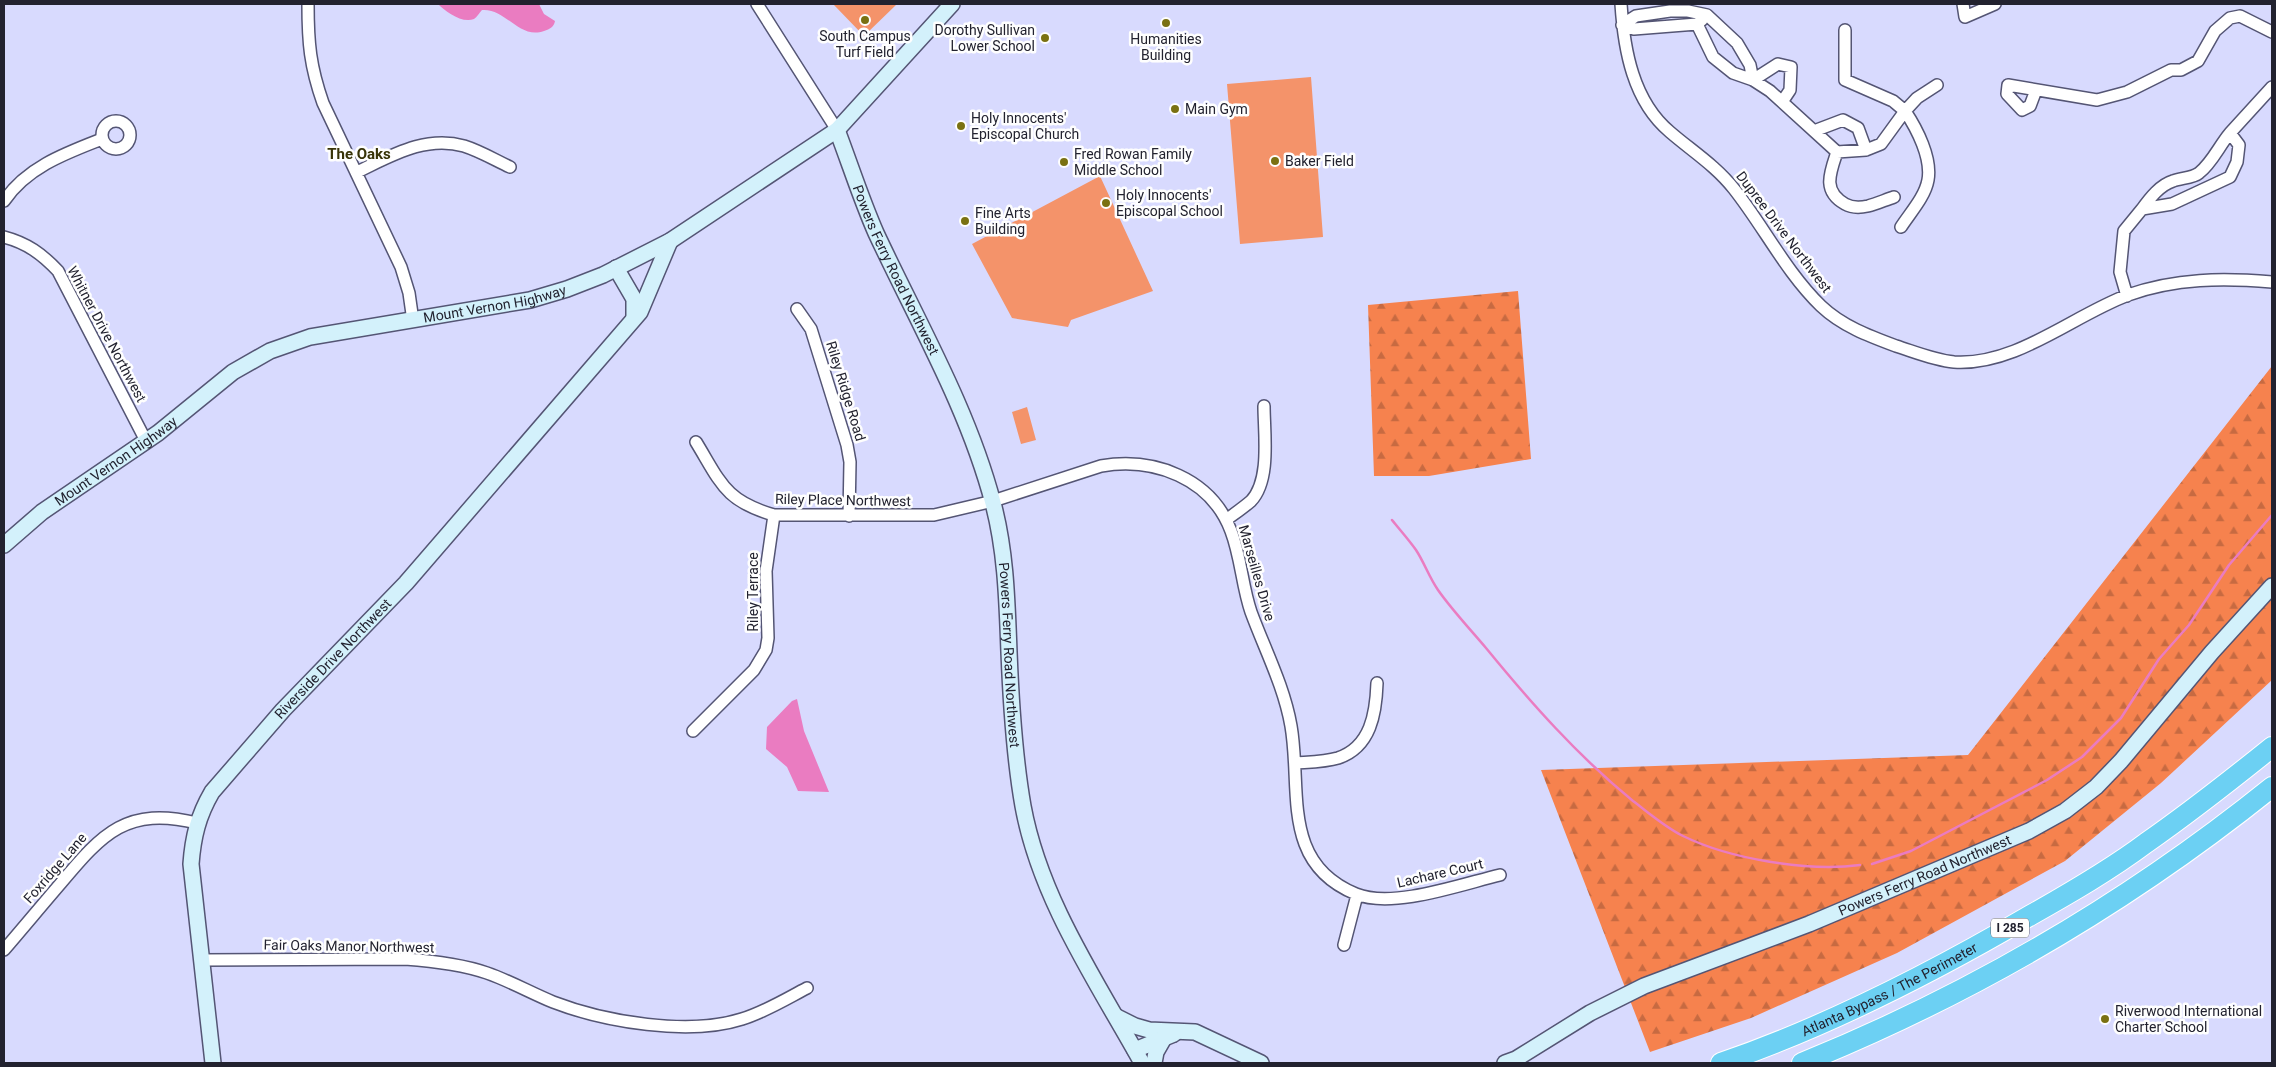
<svg xmlns="http://www.w3.org/2000/svg" width="2276" height="1067" viewBox="0 0 2276 1067" font-family="Roboto,sans-serif">
  <style>
    .grass { fill: #f4936a }
    .forest { fill: url(#forest-firs) }
    .water { fill: #ea7cc1 }
    .lines { fill: none; stroke-linecap: round; stroke-linejoin: round }
    .stream { stroke: #ea7cc1; stroke-width: 2.5 }
    .street-casing { stroke: #545574; stroke-width: 14 }
    .secondary-casing { stroke: #545574; stroke-width: 18 }
    .highway-casing { stroke: #fff; stroke-width: 22 }
    .street { stroke: #fff; stroke-width: 11 }
    .secondary { stroke: #d3f1fb; stroke-width: 15 }
    .highway { stroke: #6cd0f3; stroke-width: 20 }
    .poi-dot { fill: #7a7112; stroke: #fefefe; stroke-width: 2 }
    .labels { text-anchor: middle; stroke-width: 5; stroke-linejoin: round; paint-order: stroke }
    .shield { fill: #fefefe; stroke: #64646d; stroke-width: 1 }
    .shield-label { font-size: 12px; font-weight: bold; fill: #22222f }
    .poi-label { font-size: 14px; fill: #22222f; stroke: #fefefe; text-anchor: start }
    .street-label { font-size: 14px; fill: #22222f; stroke: #fefefe }
    .neighbourhood-label { font-size: 15px; font-weight: bold; fill: #373307; stroke: #fefefe }
  </style>
  <defs>
    <pattern id="forest-firs" width="22" height="20" patternUnits="userSpaceOnUse" patternTransform="scale(1.25)"><rect width="22" height="20" fill="#f6824e"/><path d="M5 1l3.5 6h-7zM16 11l3.5 6h-7z" fill="#c76a41"/></pattern>
  </defs>
  <rect width="100%" height="100%" fill="#d8dafe"/>
  <path class="grass" d="M 833,4 L 897,4 L 864,36 Z
    M 1311,77 L 1323,237 L 1240,244 L 1227,84 Z
    M 1100,176 L 1153,291 L 1071,320 L 1068,327 L 1012,318 L 972,244 Z
    M 1027,407 L 1036,440 L 1021,444 L 1012,412 Z"/>
  <path class="forest" d="M 1518,291 L 1531,459 L 1429,476 L 1374,476 L 1368,305 Z
    M 2272,366 L 2272,680 L 2161,783 L 2065,861 L 1897,953 L 1751,1018 L 1650,1052 L 1541,770 L 1968,755 Z"/>
  <path class="water" d="M 438,4 L 539,4 L 544,14 L 555,21 C 554,27 550,29 544,31 C 519,40 506,8 482,10 C 479,13 477,17 474,19 C 462,24 445,11 438,4 Z
    M 797,699 L 804,731 L 829,792 L 798,791 L 787,767 L 766,749 L 767,727 L 792,701 Z"/>
  <g class="lines">
    <path class="stream" d="M 1392,520 C 1400,530 1409,540 1416,550 C 1424,562 1429,577 1438,590 C 1452,610 1470,629 1486,648 C 1531,703 1578,756 1633,801 C 1649,813 1665,827 1683,836 C 1730,859 1808,872 1860,865
      M 1872,864 L 1911,851 L 2047,780 L 2082,757 L 2121,718 L 2159,659 L 2189,625 L 2229,565 L 2272,515"/>
    <g class="street-casing">
      <path id="street" d="M 308,4 C 308,43 310,66 323,103 L 401,267 L 409,293 L 413,321
        M 757,4 L 837,130
        M 1621,4 C 1624,50 1633,101 1670,132 C 1692,151 1716,166 1734,189 C 1764,227 1786,272 1821,306 C 1842,326 1869,336 1896,346 C 1915,352 1934,360 1954,362 C 2016,366 2072,316 2128,295 C 2176,278 2223,278 2272,282
        M 1963,4 L 1965,17 L 1995,4
        M 1697,24 L 1713,57 L 1733,73 L 1753,80 L 1770,91 L 1837,152 L 1866,150 L 1881,144 L 1905,111 C 1917,129 1932,158 1928,180 C 1925,197 1910,213 1901,227
        M 1622,25 L 1636,16 L 1670,11 L 1688,11 L 1707,15 L 1737,43 L 1750,65 L 1753,80
        M 1622,25 L 1634,29 L 1697,24 L 1702,20
        M 1845,30 L 1845,80 L 1893,101 L 1905,111 L 1917,98 L 1937,85
        M 1753,80 L 1778,64 L 1791,67 L 1790,90 L 1782,102
        M 2036,90 L 2030,106 L 2022,110 L 2007,94 L 2008,85 L 2097,100 L 2127,92 L 2171,70 L 2181,70 L 2198,61 L 2215,31 L 2230,18 L 2240,16 L 2272,32
        M102 135a14 14 0 1 1 28 0a14 14 0 1 1-28 0Z
        M 1814,131 L 1843,120 L 1858,128 L 1866,150
        M 1837,152 C 1830,173 1822,191 1845,204 C 1852,208 1859,208 1868,206 C 1876,204 1885,200 1894,197
        M 357,172 C 391,156 425,135 464,146 C 480,151 495,160 510,167
        M 4,201 C 27,167 66,153 102,139
        M 2142,209 C 2150,198 2160,185 2173,181 C 2181,178 2193,178 2199,173 C 2212,163 2219,146 2230,133
        M 4,237 C 27,243 42,254 58,271 L 146,441
        M 2127,296 L 2120,272 L 2124,231 L 2142,209 L 2172,204 L 2230,177 L 2237,162 L 2239,145 L 2230,133 L 2272,87
        M 797,309 L 811,329 L 847,445 L 850,462 L 849,516
        M 696,442 C 721,483 725,501 774,515 L 934,515 L 993,501 L 1101,466 C 1154,457 1211,478 1231,531 C 1241,557 1242,586 1251,612 C 1265,650 1284,686 1291,726 C 1302,789 1280,863 1356,894 C 1393,909 1462,884 1500,875
        M 1226,520 C 1234,514 1243,508 1251,501 C 1271,480 1264,433 1264,406
        M 693,731 L 754,670 L 766,650 L 768,638 L 766,571 L 774,515
        M 1295,763 C 1309,762 1325,762 1338,758 C 1371,747 1376,713 1377,683
        M 1344,945 L 1357,895
        M 4,950 C 23,928 42,905 61,883 C 103,833 127,806 197,823
        M 202,960 L 405,959 C 433,961 461,964 487,973 C 510,981 531,993 553,1002 C 605,1022 689,1036 742,1019 C 765,1012 786,999 807,988"/>
    </g>
    <g class="secondary-casing">
      <g id="secondary">
        <path id="s1" d="M 837,130 C 850,164 861,199 876,233 C 917,321 968,408 993,503 C 1006,552 1007,601 1009,652 C 1011,703 1014,755 1023,806 C 1040,899 1097,982 1142,1063"/>
        <path d="M 616,268 L 634,299 L 634,316"/>
        <path id="s2" d="M 4,545 L 42,512 L 158,433 L 233,372 L 270,351 L 310,337 L 530,300 L 567,289 L 603,275 L 670,241 L 837,130 L 952,4"/>
        <path d="M 1117,1017 L 1135,1026 L 1149,1030 L 1195,1032 L 1261,1063"/>
        <path d="M 1135,1050 L 1174,1034"/>
        <path id="s3" d="M 213,1063 L 191,864 C 193,837 198,816 212,792 L 283,710 L 406,583 L 640,312 L 670,241"/>
        <path d="M 1154,1063 L 1156,1052 L 1164,1038"/>
        <path id="s4" d="M 1505,1063 L 1516,1059 L 1590,1013 L 1644,986 L 1809,924 L 2029,831 L 2065,811 L 2096,787 L 2121,761 L 2212,652 L 2272,586"/>
      </g>
    </g>
    <g class="highway-casing">
      <g id="highway">
        <path id="s5" d="M 1721,1063 C 1829,1026 1932,973 2031,915 C 2070,893 2110,870 2146,843 C 2189,813 2231,780 2272,747"/>
        <path d="M 1802,1063 C 1972,994 2129,902 2272,787"/>
      </g>
    </g>
    <use href="#street" class="street"/>
    <use href="#secondary" class="secondary"/>
    <use href="#highway" class="highway"/>
  </g>
  <g class="poi-dot">
    <circle cx="865" cy="20" r="5"/>
    <circle cx="1166" cy="23" r="5"/>
    <circle cx="1045" cy="38" r="5"/>
    <circle cx="1175" cy="109" r="5"/>
    <circle cx="961" cy="126" r="5"/>
    <circle cx="1275" cy="161" r="5"/>
    <circle cx="1064" cy="162" r="5"/>
    <circle cx="1106" cy="203" r="5"/>
    <circle cx="965" cy="221" r="5"/>
    <circle cx="2105" cy="1019" r="5"/>
  </g>
  <g class="labels">
    <rect class="shield" x="1991" y="918.5" width="38" height="19" rx="4"/>
    <g class="shield-label">
      <text x="2010" y="932">I 285</text>
    </g>
    <g class="poi-label">
      <text x="1035" y="35" text-anchor="end">Dorothy Sullivan<tspan x="1035" dy="16">Lower School</tspan></text>
      <text x="865" y="41" text-anchor="middle">South Campus<tspan x="865" dy="16">Turf Field</tspan></text>
      <text x="1166" y="44" text-anchor="middle">Humanities<tspan x="1166" dy="16">Building</tspan></text>
      <text x="1185" y="114">Main Gym</text>
      <text x="971" y="123">Holy Innocents'<tspan x="971" dy="16">Episcopal Church</tspan></text>
      <text x="1074" y="159">Fred Rowan Family<tspan x="1074" dy="16">Middle School</tspan></text>
      <text x="1285" y="166">Baker Field</text>
      <text x="1116" y="200">Holy Innocents'<tspan x="1116" dy="16">Episcopal School</tspan></text>
      <text x="975" y="218">Fine Arts<tspan x="975" dy="16">Building</tspan></text>
      <text x="2115" y="1016">Riverwood International<tspan x="2115" dy="16">Charter School</tspan></text>
    </g>
    <g class="street-label">
      <text transform="translate(1784 232) rotate(53)" y="5">Dupree Drive Northwest</text>
      <text dy="5" stroke="none"><textPath href="#s1" startOffset="152">Powers Ferry Road Northwest</textPath></text>
      <text dy="5" stroke="none"><textPath href="#s2" startOffset="560">Mount Vernon Highway</textPath></text>
      <text transform="translate(107 334) rotate(62)" y="5">Whitner Drive Northwest</text>
      <text transform="translate(846 391) rotate(73)" y="5">Riley Ridge Road</text>
      <text dy="5" stroke="none"><textPath href="#s2" startOffset="140">Mount Vernon Highway</textPath></text>
      <text transform="translate(843 500) rotate(1)" y="5">Riley Place Northwest</text>
      <text transform="translate(1257 573) rotate(74)" y="5">Marseilles Drive</text>
      <text transform="translate(753 592) rotate(-90)" y="5">Riley Terrace</text>
      <text dy="5" stroke="none"><textPath href="#s1" startOffset="558">Powers Ferry Road Northwest</textPath></text>
      <text dy="5" stroke="none"><textPath href="#s3" startOffset="456">Riverside Drive Northwest</textPath></text>
      <text transform="translate(55 868) rotate(-49)" y="5">Foxridge Lane</text>
      <text transform="translate(1440 873) rotate(-13)" y="5">Lachare Court</text>
      <text dy="5" stroke="none"><textPath href="#s4" startOffset="461">Powers Ferry Road Northwest</textPath></text>
      <text transform="translate(349 946) rotate(1)" y="5">Fair Oaks Manor Northwest</text>
      <text dy="5" stroke="none"><textPath href="#s5" startOffset="184">Atlanta Bypass / The Perimeter</textPath></text>
    </g>
    <g class="neighbourhood-label">
      <text x="359" y="159">The Oaks</text>
    </g>
  </g>
  <rect width="2276" height="1067" fill="none" stroke="#22222f" stroke-width="10"/>
</svg>
